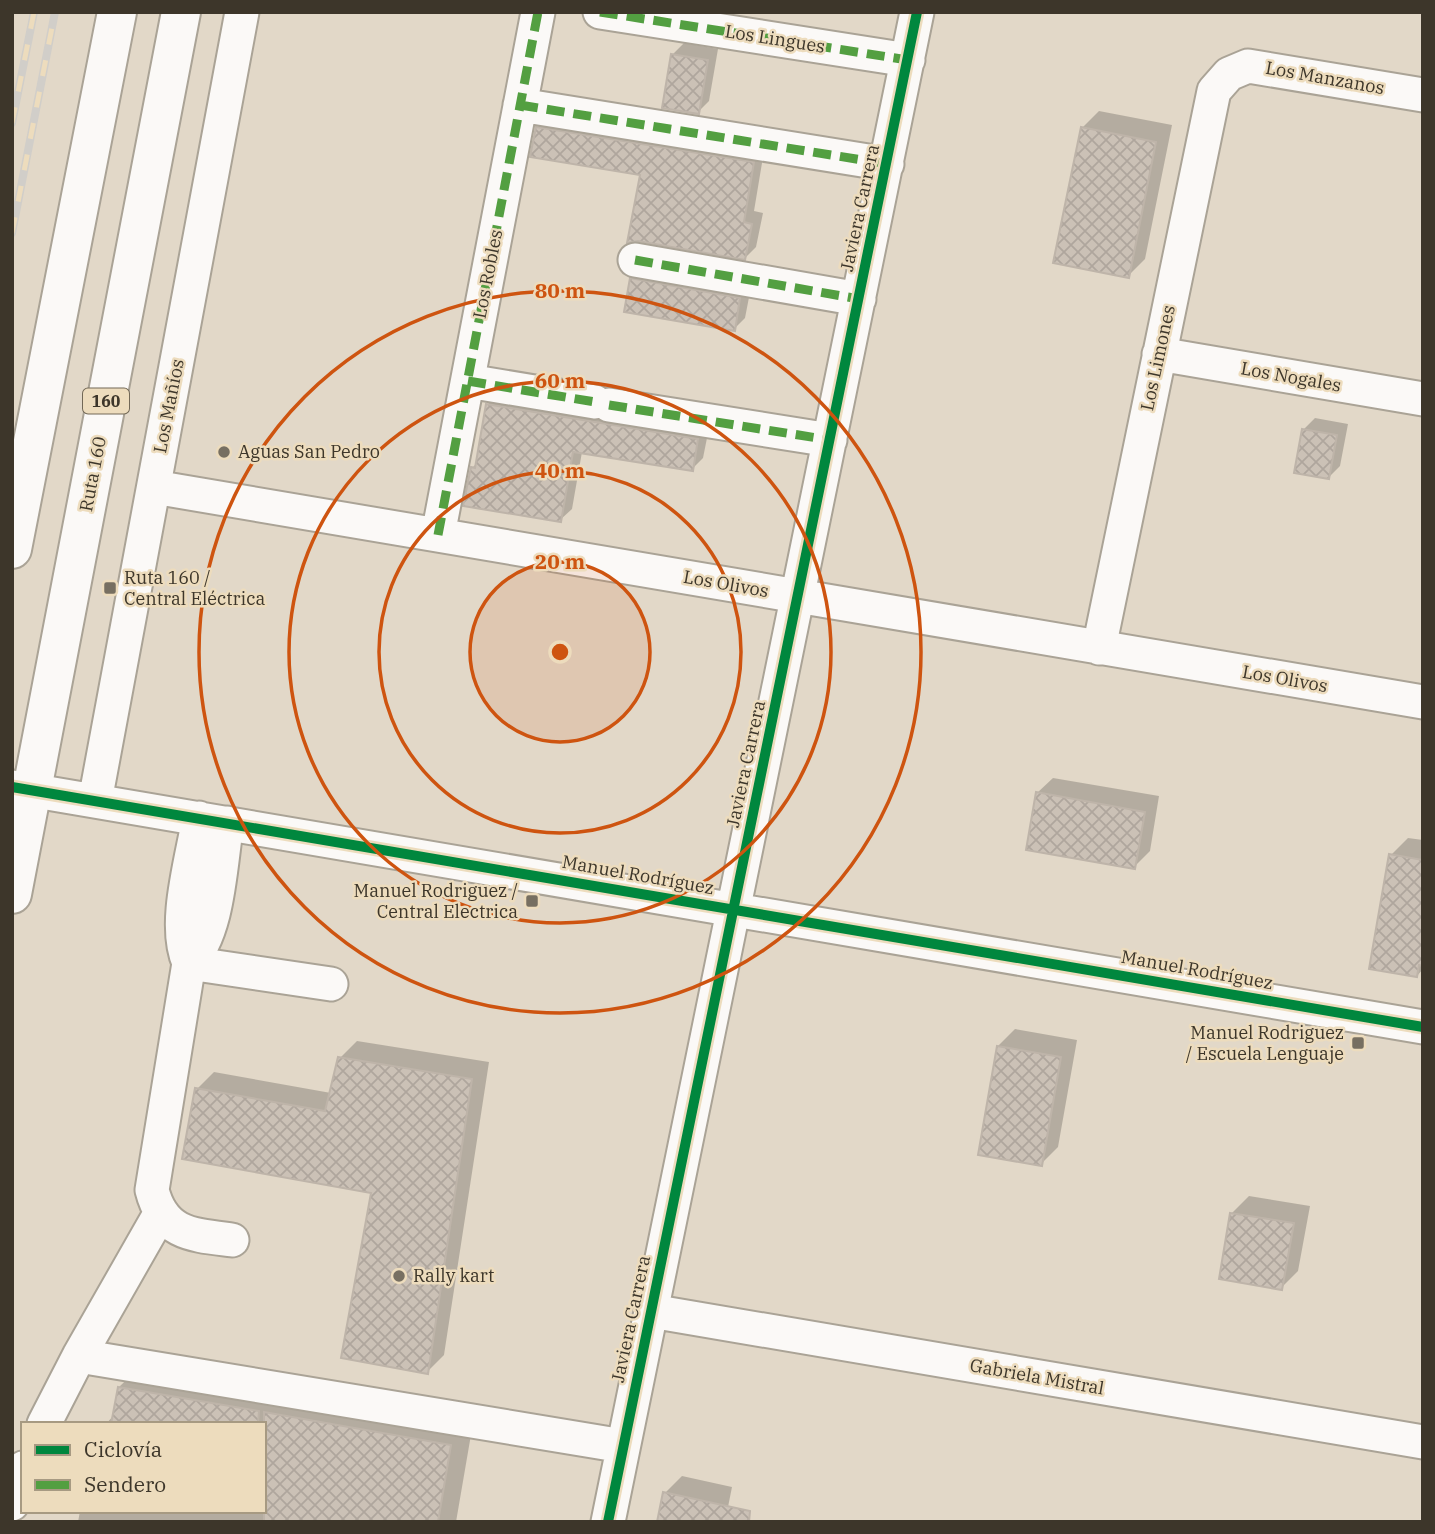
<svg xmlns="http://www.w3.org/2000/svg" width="1435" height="1534" viewBox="0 0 1435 1534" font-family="'IBM Plex Serif',serif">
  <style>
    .shadow { fill: #0003 }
    .building { fill: url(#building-cross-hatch); stroke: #beb4a9; stroke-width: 2 }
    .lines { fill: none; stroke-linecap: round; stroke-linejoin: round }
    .minor-casing { stroke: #aaa396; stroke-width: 37 }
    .highway-casing { stroke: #aaa396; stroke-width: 42 }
    .minor { stroke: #fbf9f7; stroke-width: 33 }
    .highway { stroke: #fbf9f7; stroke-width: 38 }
    .rail-casing { stroke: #d1cec9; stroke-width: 8 }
    .rail { stroke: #eddcbd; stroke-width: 5; stroke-dasharray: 16; stroke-linecap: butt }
    .quiet { stroke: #539f41; stroke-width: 9; stroke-dasharray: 18 9; stroke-linecap: butt }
    .cycleway-casing { stroke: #eddcbd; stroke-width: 15 }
    .cycleway { stroke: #00873e; stroke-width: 10 }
    .ring { fill: none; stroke: #ce5410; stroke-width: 3.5 }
    .poi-dot { fill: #776f61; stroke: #eddcbd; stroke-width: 2.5 }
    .labels { text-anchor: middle; stroke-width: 5; stroke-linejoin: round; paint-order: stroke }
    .shield { fill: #eddcbd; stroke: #726856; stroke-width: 2 }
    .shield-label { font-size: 16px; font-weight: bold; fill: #3d362a }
    .street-label { font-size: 18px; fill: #3d362a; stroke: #eddcbd }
    .poi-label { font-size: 18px; fill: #3d362a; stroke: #eddcbd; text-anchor: start }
    .centre { fill: #ce5410; stroke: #eddcbd; stroke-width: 3.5 }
    .ring-label { font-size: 21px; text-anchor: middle; font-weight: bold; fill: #ce5410; stroke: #eddcbd; stroke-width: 5; stroke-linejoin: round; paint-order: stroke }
  </style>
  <defs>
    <pattern id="building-cross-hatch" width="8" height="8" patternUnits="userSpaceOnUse" patternTransform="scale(1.75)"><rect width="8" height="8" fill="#cbc1b6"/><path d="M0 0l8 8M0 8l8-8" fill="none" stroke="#afa69d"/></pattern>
  </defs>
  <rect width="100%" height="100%" fill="#e2d8c8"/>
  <path class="shadow" d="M 684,43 L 718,49 L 709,101 L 698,112 L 673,54 Z
    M 1099,111 L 1172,125 L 1145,259 L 1128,276 L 1082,128 Z
    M 548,117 L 764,151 L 754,211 L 763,213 L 756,247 L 745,258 L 642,174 L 537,128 Z
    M 643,268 L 751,287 L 745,318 L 734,329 L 631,279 Z
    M 499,393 L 709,428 L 703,458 L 692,469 L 582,452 L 572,509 L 560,520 L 472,468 L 478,462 L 488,404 Z
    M 1315,418 L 1348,424 L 1340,466 L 1329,477 L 1304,429 Z
    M 1053,778 L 1159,796 L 1150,851 L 1134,867 L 1037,793 Z
    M 1408,838 L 1423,840 L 1423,969 L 1417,976 L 1391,855 Z
    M 1015,1029 L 1077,1040 L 1058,1147 L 1041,1164 L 998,1046 Z
    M 357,1041 L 489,1062 L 444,1355 L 427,1372 L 373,1192 L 197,1089 L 214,1072 L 331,1093 L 340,1058 Z
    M 1249,1196 L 1310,1206 L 1298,1271 L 1281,1288 L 1232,1213 Z
    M 142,1365 L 473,1423 L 456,1522 L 78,1522 L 80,1511 L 264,1511 L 264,1424 L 106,1424 L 114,1415 L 119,1387 Z
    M 682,1476 L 732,1487 L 725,1522 L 665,1493 Z"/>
  <path class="building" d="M 671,54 L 708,60 L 699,114 L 662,108 Z
    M 536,127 L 754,162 L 744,222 L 752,224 L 745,260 L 638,241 L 627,243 L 640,175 L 530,157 Z
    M 1081,127 L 1156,142 L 1129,278 L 1053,263 Z
    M 630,278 L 740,298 L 735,331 L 624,312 Z
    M 486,404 L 698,439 L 693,471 L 573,452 L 561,522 L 463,506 L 471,467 L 475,468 Z
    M 1302,429 L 1337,435 L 1329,479 L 1294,473 Z
    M 1036,792 L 1145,812 L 1135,869 L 1026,850 Z
    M 1389,854 L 1423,860 L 1423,966 L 1419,965 L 1417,977 L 1369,969 Z
    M 997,1046 L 1061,1057 L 1042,1166 L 978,1155 Z
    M 338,1057 L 472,1079 L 428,1374 L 341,1358 L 371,1193 L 182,1159 L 195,1088 L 325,1111 Z
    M 1230,1213 L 1294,1223 L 1282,1290 L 1219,1279 Z
    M 118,1387 L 259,1411 L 258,1424 L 111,1424 Z
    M 264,1412 L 451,1445 L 438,1522 L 264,1522 Z
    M 663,1492 L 750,1511 L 749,1522 L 657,1522 Z"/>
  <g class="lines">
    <g class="minor-casing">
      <path id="minor" d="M 600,12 L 908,60
        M 520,105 L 887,164
        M 635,260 L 859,299
        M 1159,354 L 1423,399
        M 468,381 L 595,402
        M 609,405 L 830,440
        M 154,487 L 1423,702
        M 438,535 L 538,12
        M 1099,648 L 1214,91 L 1229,74 L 1248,66 L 1423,95
        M 12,787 L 1423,1027
        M 95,801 L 242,12
        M 199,818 C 192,860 172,925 189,963 L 152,1190 C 163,1234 192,1235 232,1240
        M 189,963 C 219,933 220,865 227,823
        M 189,963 L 331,984
        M 651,1311 L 1423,1442
        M 79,1356 L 160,1214
        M 44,1424 L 79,1356 L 623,1446
        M 12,1504 L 23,1468
        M 608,1522 L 917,12"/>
    </g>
    <g class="highway-casing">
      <path id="highway" d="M 12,549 L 117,12
        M 12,894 L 181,12"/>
    </g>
    <use href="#minor" class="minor"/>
    <use href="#highway" class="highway"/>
    <g class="rail-casing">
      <path id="rail" d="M 12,123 L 34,12
        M 12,233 L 55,12"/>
    </g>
    <use href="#rail" class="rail"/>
    <path class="quiet" d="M 600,12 L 908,60
      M 520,105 L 887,164
      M 635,260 L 859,299
      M 468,381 L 595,402
      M 609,405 L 830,440
      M 438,535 L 538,12"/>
    <g class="cycleway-casing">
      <path id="cycleway" d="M 12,787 L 1423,1027
        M 608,1522 L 917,12"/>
    </g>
    <use href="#cycleway" class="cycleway"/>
  </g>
  <circle cx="560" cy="652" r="90" fill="#ce5410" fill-opacity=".12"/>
  <g class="ring">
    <circle cx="560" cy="652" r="90"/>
    <circle cx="560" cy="652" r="181"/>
    <circle cx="560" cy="652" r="271"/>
    <circle cx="560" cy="652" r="361"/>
  </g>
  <g class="poi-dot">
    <circle cx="224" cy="452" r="7"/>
    <rect x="103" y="581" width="14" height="14" rx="3.5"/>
    <rect x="525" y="894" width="14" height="14" rx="3.5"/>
    <rect x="1351" y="1036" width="14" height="14" rx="3.5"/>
    <circle cx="399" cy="1276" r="7"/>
  </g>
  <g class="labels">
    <rect class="shield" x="83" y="388.5" width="46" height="25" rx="5"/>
    <g class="shield-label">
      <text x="106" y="407">160</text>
    </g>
    <g class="street-label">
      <text transform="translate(775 39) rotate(9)" y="6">Los Lingues</text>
      <text transform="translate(1325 78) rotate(10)" y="6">Los Manzanos</text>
      <text transform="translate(860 208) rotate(-78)" y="6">Javiera Carrera</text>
      <text transform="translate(488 274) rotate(-79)" y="6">Los Robles</text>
      <text transform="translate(1158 358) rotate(-78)" y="6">Los Limones</text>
      <text transform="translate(1291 377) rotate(10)" y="6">Los Nogales</text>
      <text transform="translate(169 406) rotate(-79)" y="6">Los Mañíos</text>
      <text transform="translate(93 474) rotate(-79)" y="6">Ruta 160</text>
      <text transform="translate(726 584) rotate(10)" y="6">Los Olivos</text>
      <text transform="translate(1285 679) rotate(10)" y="6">Los Olivos</text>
      <text transform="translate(746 764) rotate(-78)" y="6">Javiera Carrera</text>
      <text transform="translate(638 875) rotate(10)" y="6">Manuel Rodríguez</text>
      <text transform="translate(1197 970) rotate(10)" y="6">Manuel Rodríguez</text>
      <text transform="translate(631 1319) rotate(-78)" y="6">Javiera Carrera</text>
      <text transform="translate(1037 1377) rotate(10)" y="6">Gabriela Mistral</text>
    </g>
    <g class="poi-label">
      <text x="238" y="458">Aguas San Pedro</text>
      <text x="124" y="584">Ruta 160 /<tspan x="124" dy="21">Central Eléctrica</tspan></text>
      <text x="518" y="897" text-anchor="end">Manuel Rodriguez /<tspan x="518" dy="21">Central Electrica</tspan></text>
      <text x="1344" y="1039" text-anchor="end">Manuel Rodriguez<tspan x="1344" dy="21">/ Escuela Lenguaje</tspan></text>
      <text x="413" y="1282">Rally kart</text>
    </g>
  </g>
  <circle cx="560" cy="652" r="10" class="centre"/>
  <g class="ring-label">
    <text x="560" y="298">80 m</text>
    <text x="560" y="388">60 m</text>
    <text x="560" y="478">40 m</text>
    <text x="560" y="569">20 m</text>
  </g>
  <rect width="1435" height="1534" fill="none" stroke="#3d362a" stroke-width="28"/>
  <rect x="21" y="1422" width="245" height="91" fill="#eddcbd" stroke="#a79a82" stroke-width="2"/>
  <rect x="35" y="1445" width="35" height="10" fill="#00873e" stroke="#a79a82" stroke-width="2"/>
  <text x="84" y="1457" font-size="21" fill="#3d362a">Ciclovía</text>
  <rect x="35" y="1480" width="35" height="10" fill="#539f41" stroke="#a79a82" stroke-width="2"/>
  <text x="84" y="1492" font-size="21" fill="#3d362a">Sendero</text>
</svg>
